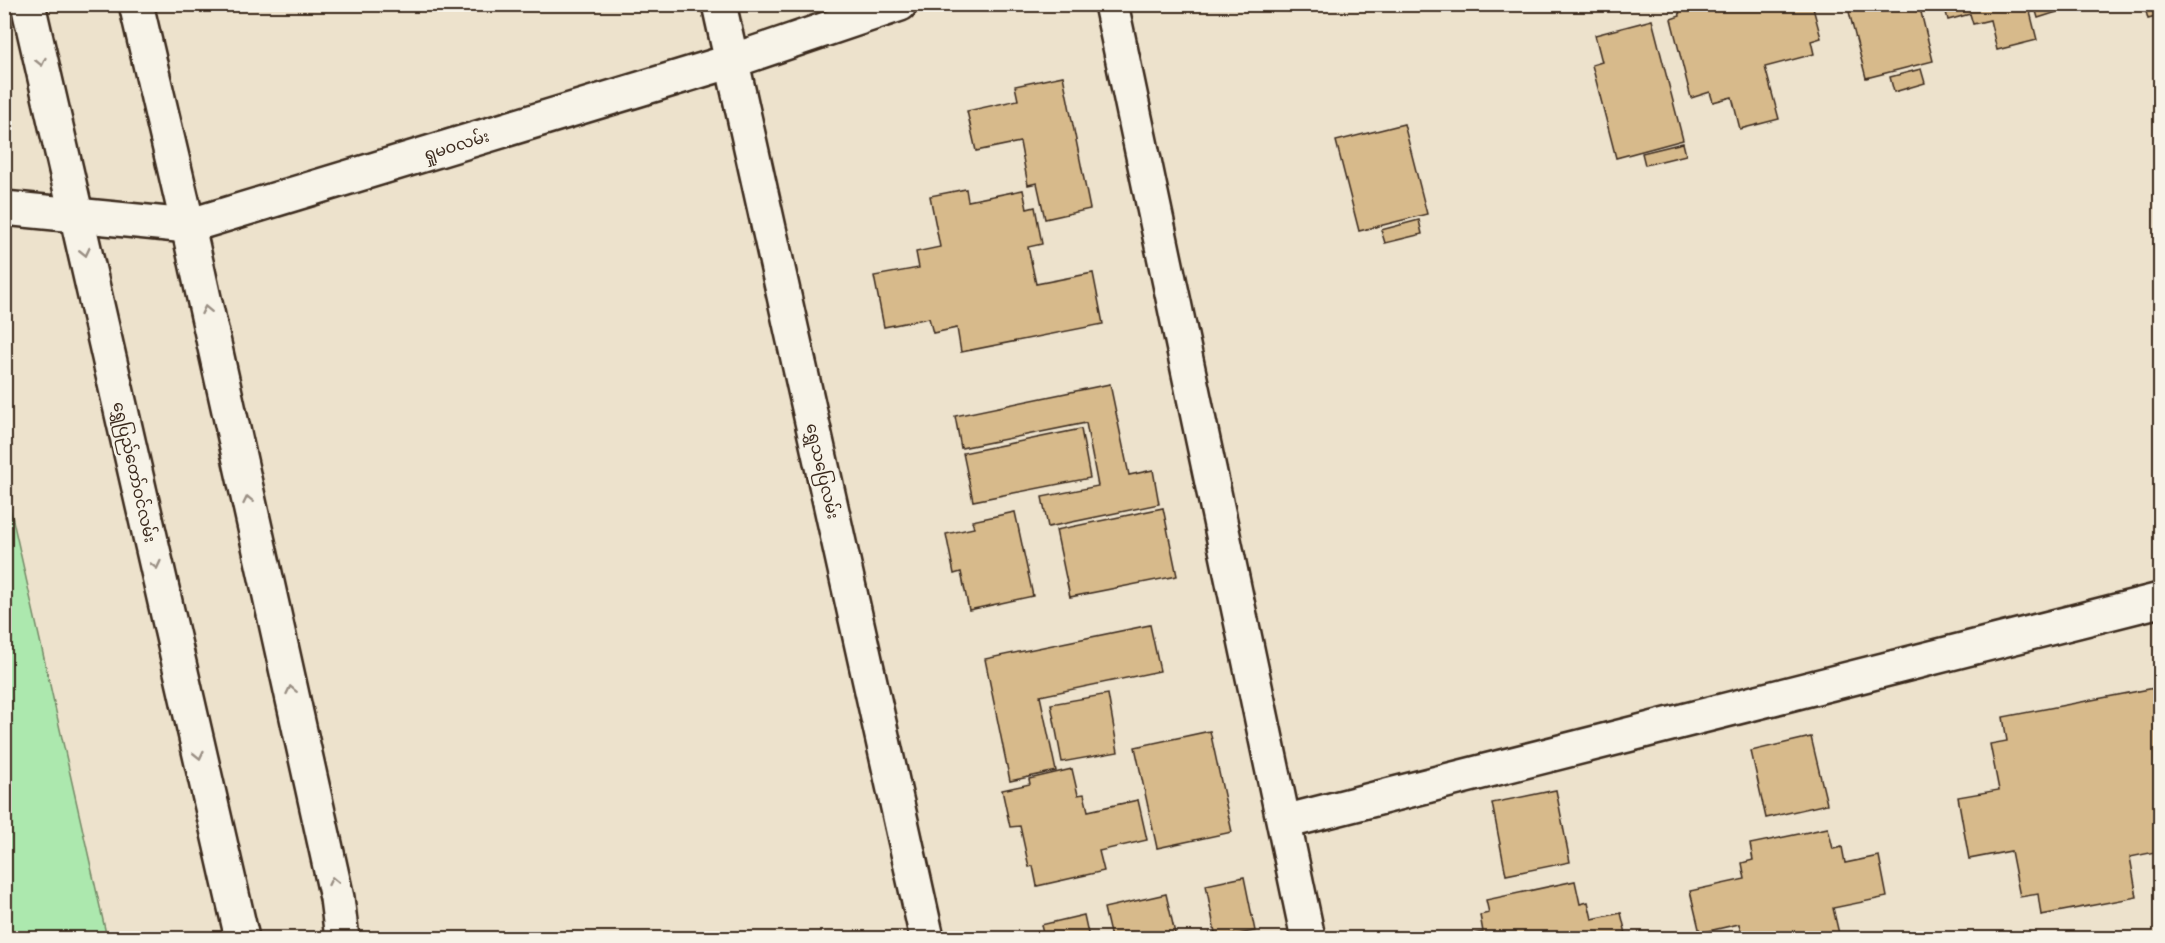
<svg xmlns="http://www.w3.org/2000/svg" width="2165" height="943" viewBox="0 0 2165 943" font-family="Kalam,'Noto Sans Myanmar',sans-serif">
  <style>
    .green { fill: #ace8ae; stroke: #748966; stroke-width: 1.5 }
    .building { fill: #d7ba8b; stroke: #3b2a1e; stroke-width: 1.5 }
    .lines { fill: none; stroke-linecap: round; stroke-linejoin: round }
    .minor-casing { stroke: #3b2a1e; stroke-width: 38 }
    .major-casing { stroke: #3b2a1e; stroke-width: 38 }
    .minor { stroke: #f7f3e8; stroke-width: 33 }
    .major { stroke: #f7f3e8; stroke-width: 33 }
    .oneway { stroke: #998e83 }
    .labels { text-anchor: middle; stroke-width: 5; stroke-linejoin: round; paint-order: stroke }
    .street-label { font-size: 16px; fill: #3b2a1e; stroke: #f7f3e8 }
  </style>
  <rect width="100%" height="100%" fill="#ede2cc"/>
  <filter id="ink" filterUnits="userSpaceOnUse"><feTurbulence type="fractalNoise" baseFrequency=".0167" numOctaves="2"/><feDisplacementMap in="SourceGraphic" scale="12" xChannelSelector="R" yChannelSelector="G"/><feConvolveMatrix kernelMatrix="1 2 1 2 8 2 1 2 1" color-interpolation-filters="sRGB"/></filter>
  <g filter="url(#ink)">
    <path class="green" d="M 5,485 L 107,938 L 5,938 Z"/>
    <path class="building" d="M 1678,4 L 1812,4 L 1821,38 L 1811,41 L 1814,54 L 1765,67 L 1779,119 L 1740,129 L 1732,97 L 1713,102 L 1710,92 L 1691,98 L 1671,19 L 1680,16 Z
      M 1847,4 L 1919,4 L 1933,61 L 1866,78 Z
      M 1944,4 L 2028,4 L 2037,40 L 1997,50 L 1990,20 L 1973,24 L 1970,14 L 1948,20 Z
      M 2034,4 L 2055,4 L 2057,12 L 2038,18 Z
      M 2144,4 L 2160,4 L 2160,16 L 2148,19 Z
      M 1652,20 L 1683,140 L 1616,158 L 1592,65 L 1602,62 L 1595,35 Z
      M 1921,69 L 1925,83 L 1894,92 L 1890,77 Z
      M 1063,76 L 1090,209 L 1045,219 L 1037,183 L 1028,185 L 1020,142 L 976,151 L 967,111 L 1018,100 L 1015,86 Z
      M 1404,124 L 1427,214 L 1359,231 L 1336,141 Z
      M 1683,143 L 1686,155 L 1645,165 L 1642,153 Z
      M 966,189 L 968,201 L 1023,190 L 1027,209 L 1035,207 L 1042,244 L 1028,247 L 1036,284 L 1093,273 L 1103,324 L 961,352 L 957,328 L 933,333 L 929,318 L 884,327 L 874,276 L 919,268 L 916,252 L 940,247 L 930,196 Z
      M 1419,220 L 1422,234 L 1385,243 L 1381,230 Z
      M 1110,384 L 1129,475 L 1153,470 L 1159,504 L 1048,527 L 1042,497 L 1098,486 L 1086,423 L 961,448 L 955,416 Z
      M 1081,429 L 1090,478 L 973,501 L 963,453 Z
      M 1163,508 L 1177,576 L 1070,597 L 1056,530 Z
      M 1015,512 L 1033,596 L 969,610 L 961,572 L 954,574 L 946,534 L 974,528 L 972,521 Z
      M 1150,625 L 1160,671 L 1040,696 L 1056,771 L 1010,781 L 985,659 Z
      M 2160,687 L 2160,851 L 2130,857 L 2137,897 L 2041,915 L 2038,894 L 2020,897 L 2011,851 L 1969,859 L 1958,797 L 1999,790 L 1990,744 L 2007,741 L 2003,717 Z
      M 1108,694 L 1118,752 L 1062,762 L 1051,704 Z
      M 1210,731 L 1232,832 L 1157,848 L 1135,747 Z
      M 1811,737 L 1827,804 L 1766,818 L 1751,751 Z
      M 1072,769 L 1078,795 L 1084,794 L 1088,811 L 1138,800 L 1147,840 L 1099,851 L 1104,871 L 1037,886 L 1033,866 L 1029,867 L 1020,826 L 1010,827 L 1002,790 L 1030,784 L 1029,779 Z
      M 1556,790 L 1570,862 L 1506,875 L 1492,803 Z
      M 1828,828 L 1833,849 L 1842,847 L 1845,863 L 1879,856 L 1887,897 L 1833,908 L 1840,938 L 1742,938 L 1739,924 L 1700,933 L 1690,891 L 1745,879 L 1742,863 L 1753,860 L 1750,844 Z
      M 1244,877 L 1255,931 L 1216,938 L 1206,885 Z
      M 1575,881 L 1580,904 L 1588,902 L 1592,919 L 1621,913 L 1627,938 L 1453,938 L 1483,932 L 1480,915 L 1489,913 L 1486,900 Z
      M 1166,894 L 1176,938 L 1111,938 L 1104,908 Z
      M 1084,915 L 1089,938 L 1044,938 L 1041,925 Z"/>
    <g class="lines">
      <g class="minor-casing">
        <path id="minor" d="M 719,4 L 927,938
          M 1111,4 L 1308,938
          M 4,208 L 188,226 L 732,61 L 900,4
          M 1284,822 L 2160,600"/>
      </g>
      <g class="major-casing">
        <path id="major" d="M 28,4 L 242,938
          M 136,4 L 188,226 L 337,898 L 342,938"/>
      </g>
      <use href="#minor" class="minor"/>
      <use href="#major" class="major"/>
    </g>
    <defs><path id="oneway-chevron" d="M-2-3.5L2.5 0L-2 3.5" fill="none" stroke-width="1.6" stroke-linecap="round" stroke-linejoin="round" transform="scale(1.5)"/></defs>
    <g class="oneway">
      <use href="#oneway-chevron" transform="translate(41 62) rotate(77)"/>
      <use href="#oneway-chevron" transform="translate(85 252) rotate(77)"/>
      <use href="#oneway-chevron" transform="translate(206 310) rotate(-102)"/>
      <use href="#oneway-chevron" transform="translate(248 500) rotate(-102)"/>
      <use href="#oneway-chevron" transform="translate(156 565) rotate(77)"/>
      <use href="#oneway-chevron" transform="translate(291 690) rotate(-102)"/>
      <use href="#oneway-chevron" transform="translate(199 755) rotate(77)"/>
      <use href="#oneway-chevron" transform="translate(333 881) rotate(-102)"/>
    </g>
  </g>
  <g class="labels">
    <g class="street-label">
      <text transform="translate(456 145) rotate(-17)" y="6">ရှုမဝလမ်း</text>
      <text transform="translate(823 471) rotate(77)" y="6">ရွှေသပြေလမ်း</text>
      <text transform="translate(135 472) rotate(77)" y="6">ရွှေပြည်တော်ဝင်လမ်း</text>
    </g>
  </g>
  <rect width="2165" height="943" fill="none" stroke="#f7f3e8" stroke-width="24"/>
  <rect x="12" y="12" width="2141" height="919" fill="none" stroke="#3b2a1e" stroke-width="2" filter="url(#ink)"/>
</svg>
